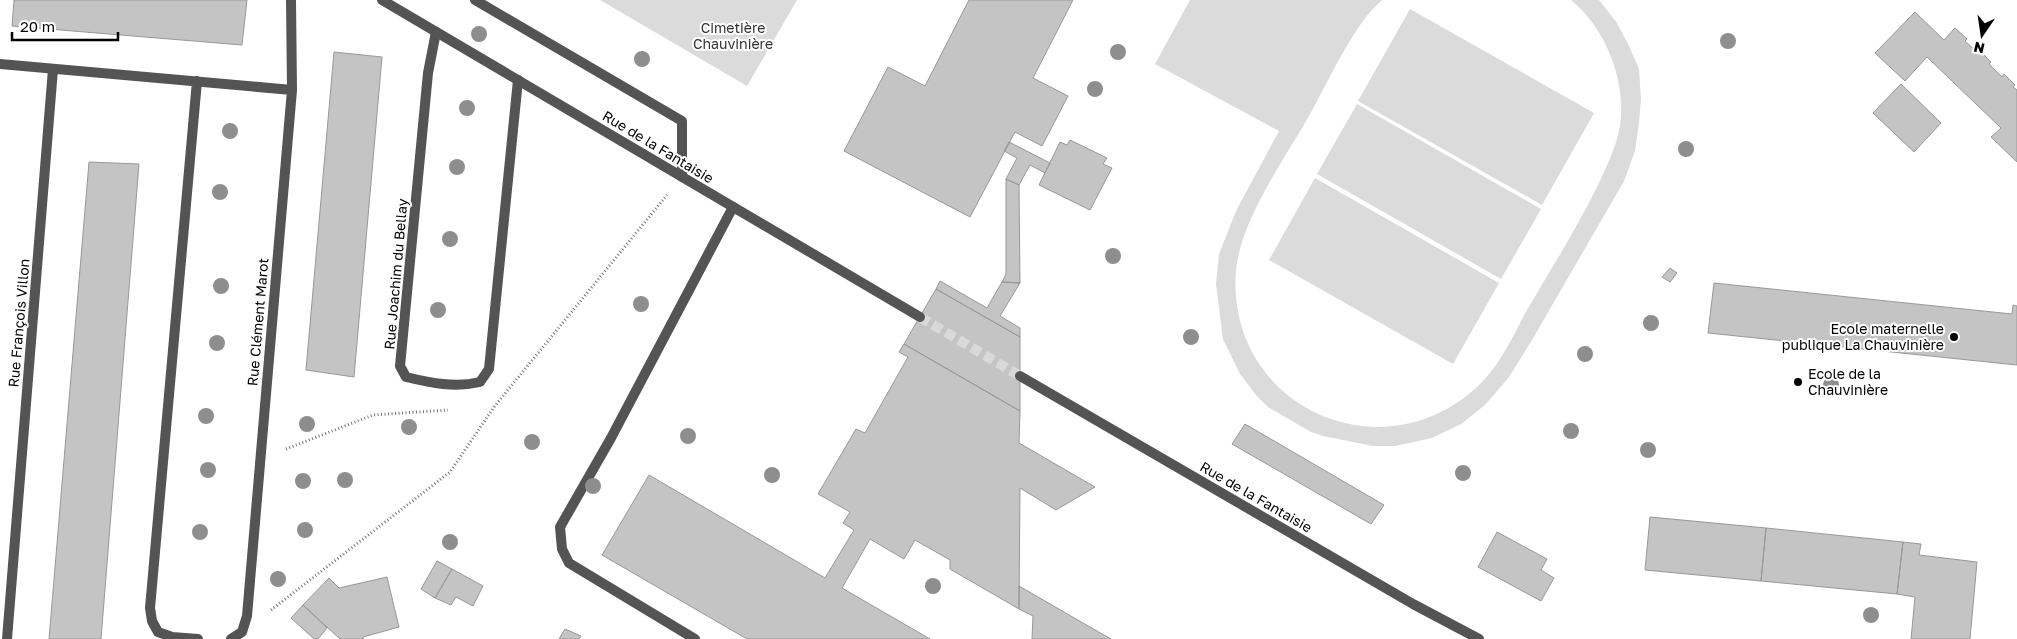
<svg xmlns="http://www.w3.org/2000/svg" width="2017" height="639" viewBox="0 0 2017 639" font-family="'Golos Text',sans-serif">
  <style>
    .green { fill: #dbdbdb }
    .building { fill: #c4c4c4; stroke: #989898 }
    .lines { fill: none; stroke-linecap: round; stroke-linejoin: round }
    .tertiary-tunnel { stroke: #d9d9d9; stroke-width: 10; stroke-dasharray: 10 5; stroke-linecap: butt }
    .path { stroke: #767676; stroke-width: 3; stroke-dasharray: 1 2.5; stroke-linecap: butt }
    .service { stroke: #545454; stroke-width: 10 }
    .minor { stroke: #545454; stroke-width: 10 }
    .tertiary { stroke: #545454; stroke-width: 10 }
    .tree { fill: #8e8e8e }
    .poi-dot { fill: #000; stroke: #fff; stroke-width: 2 }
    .labels { text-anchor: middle; stroke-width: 4; stroke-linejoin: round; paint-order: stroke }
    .park-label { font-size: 14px; fill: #323232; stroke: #fff }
    .street-label { font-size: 14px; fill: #000; stroke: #fff }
    .poi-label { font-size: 14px; fill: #000; stroke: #fff; text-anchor: end }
  </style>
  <rect width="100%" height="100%" fill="#fff"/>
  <path class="green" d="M 600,0 L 797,0 L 747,86 Z
    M 1190,0 L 1382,0 C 1352,26 1329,81 1309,116 C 1284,160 1241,219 1236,270 C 1225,403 1377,477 1476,388 C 1499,368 1513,336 1527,310 C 1551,269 1577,228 1598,185 C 1608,164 1619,141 1621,118 C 1624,75 1604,27 1571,0 L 1599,0 L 1617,23 L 1629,46 L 1639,69 L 1641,99 L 1639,123 L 1635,151 L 1624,181 L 1532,340 L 1509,377 L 1485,405 L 1461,424 L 1432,438 L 1395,446 L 1373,446 L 1323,436 L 1311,432 L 1268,407 L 1256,395 L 1240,374 L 1223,339 L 1216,284 L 1219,254 L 1236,211 L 1279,131 L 1155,64 Z
    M 1410,9 L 1594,113 L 1542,205 L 1358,101 Z
    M 1357,104 L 1541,209 L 1501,279 L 1317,174 Z
    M 1315,178 L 1499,283 L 1453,364 L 1269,260 Z"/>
  <path class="building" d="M 14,0 L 247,0 L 242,45 L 12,26 Z
    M 969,0 L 1073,0 L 1033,78 L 1068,96 L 1042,146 L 1015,132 L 970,217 L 844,151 L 888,67 L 925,86 Z
    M 1915,12 L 1944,40 L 1955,28 L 1967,39 L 1965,41 L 1978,53 L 1980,51 L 1991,62 L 1989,64 L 2002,77 L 2004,74 L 2015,85 L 2013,87 L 2017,90 L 2017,162 L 1991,137 L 2001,128 L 1927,57 L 1905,81 L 1875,53 Z
    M 334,52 L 382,57 L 354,377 L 306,370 Z
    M 1901,84 L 1941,123 L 1914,152 L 1873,113 Z
    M 1070,140 L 1107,158 L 1103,164 L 1112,168 L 1090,210 L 1039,185 L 1060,142 L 1067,145 Z
    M 1009,142 L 1050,163 L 1045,173 L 1030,165 L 1019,185 L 1006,179 L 1017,158 L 1004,151 Z
    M 89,162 L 139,164 L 101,639 L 49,639 Z
    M 1006,179 L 1019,185 L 1020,283 L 1002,282 L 1006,274 Z
    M 1670,268 L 1677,273 L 1670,282 L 1662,277 Z
    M 940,281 L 987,308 L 1002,282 L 1020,283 L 1000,316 L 1020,328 L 1020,337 L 936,289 Z
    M 1714,283 L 2012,314 L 2013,305 L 2017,306 L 2017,365 L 1708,333 Z
    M 936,289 L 1020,337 L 1020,411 L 904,344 Z
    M 904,344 L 1020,411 L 1019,443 L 1095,487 L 1056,510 L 1020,488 L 1019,609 L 950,569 L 950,560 L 915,540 L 904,559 L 870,539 L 842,588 L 930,639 L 747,639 L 602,555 L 649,475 L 825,578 L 854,530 L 843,523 L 850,512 L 818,494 L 856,429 L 865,433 L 908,357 L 899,352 Z
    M 1245,424 L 1384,505 L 1371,524 L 1232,444 Z
    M 1650,517 L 1766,528 L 1761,581 L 1645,570 Z
    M 1766,528 L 1903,542 L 1897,594 L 1761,581 Z
    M 1497,532 L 1547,559 L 1541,570 L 1554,578 L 1541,601 L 1478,567 Z
    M 1903,542 L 1921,544 L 1919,555 L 1977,562 L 1970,639 L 1911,639 L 1915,597 L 1897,594 Z
    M 437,561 L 452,569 L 435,598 L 421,589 Z
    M 452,569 L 483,586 L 473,606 L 456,597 L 451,605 L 435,598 Z
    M 387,577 L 399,627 L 363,637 L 363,639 L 340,639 L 303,605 L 329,578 L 339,588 Z
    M 1019,586 L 1076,619 L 1111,639 L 1032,639 L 1033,616 L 1019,609 Z
    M 303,605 L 327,628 L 318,639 L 314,639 L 291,618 Z
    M 565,629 L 581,636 L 579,639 L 559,639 Z"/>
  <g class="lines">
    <path class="tertiary-tunnel" d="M 920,317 L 1020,376"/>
    <path class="path" d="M 286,449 L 373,415 L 448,410
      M 271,610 L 450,472 L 494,407 L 667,195"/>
    <path class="service" d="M 475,0 L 682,121 L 682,177
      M 695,639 L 569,563 L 562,549 L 560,527 L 611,438 L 733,207"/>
    <path class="minor" d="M 436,32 L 428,73 L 400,366 L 406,377 C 431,383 455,388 480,382 L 489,369 L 518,80
      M 0,64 L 292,90
      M 197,81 L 150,608 L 152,621 L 158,632 L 172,637 L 198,639
      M 7,639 L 53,69
      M 231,639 L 242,632 L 247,616 L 292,90 L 291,0"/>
    <path class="tertiary" d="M 382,0 L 920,317
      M 1020,376 L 1413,604 L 1479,639"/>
  </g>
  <g class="tree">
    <circle cx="479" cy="34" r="8"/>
    <circle cx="1728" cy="41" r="8"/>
    <circle cx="1118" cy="52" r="8"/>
    <circle cx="642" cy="59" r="8"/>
    <circle cx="1095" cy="89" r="8"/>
    <circle cx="467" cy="108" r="8"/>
    <circle cx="230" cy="131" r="8"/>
    <circle cx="1686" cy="149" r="8"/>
    <circle cx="457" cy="167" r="8"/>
    <circle cx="220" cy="192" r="8"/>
    <circle cx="450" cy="239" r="8"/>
    <circle cx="1113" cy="256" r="8"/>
    <circle cx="221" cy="286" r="8"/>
    <circle cx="641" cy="304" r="8"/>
    <circle cx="438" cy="310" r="8"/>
    <circle cx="1651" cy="323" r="8"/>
    <circle cx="1191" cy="337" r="8"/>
    <circle cx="217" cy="343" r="8"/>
    <circle cx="1585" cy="354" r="8"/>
    <circle cx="1831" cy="385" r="8"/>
    <circle cx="206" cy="416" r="8"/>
    <circle cx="307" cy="424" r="8"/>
    <circle cx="409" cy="427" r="8"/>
    <circle cx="1571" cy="431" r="8"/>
    <circle cx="688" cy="436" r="8"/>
    <circle cx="532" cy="442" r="8"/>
    <circle cx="1648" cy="450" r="8"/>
    <circle cx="208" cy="470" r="8"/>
    <circle cx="1463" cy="473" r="8"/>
    <circle cx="772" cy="475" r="8"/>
    <circle cx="345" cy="480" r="8"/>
    <circle cx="303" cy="481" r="8"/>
    <circle cx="593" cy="486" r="8"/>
    <circle cx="305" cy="530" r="8"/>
    <circle cx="200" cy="532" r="8"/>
    <circle cx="450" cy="542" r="8"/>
    <circle cx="278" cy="579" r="8"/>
    <circle cx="933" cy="586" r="8"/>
    <circle cx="1871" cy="615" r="8"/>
  </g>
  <g class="poi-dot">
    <circle cx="1954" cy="337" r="5"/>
    <circle cx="1798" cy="382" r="5"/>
  </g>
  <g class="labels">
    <g class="park-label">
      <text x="733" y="33">Cimetière<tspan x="733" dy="16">Chauvinière</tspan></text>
    </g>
    <g class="street-label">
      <text transform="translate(658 147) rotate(31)" y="5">Rue de la Fantaisie</text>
      <text transform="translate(396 274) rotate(-85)" y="5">Rue Joachim du Bellay</text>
      <text transform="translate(258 322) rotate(-85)" y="5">Rue Clément Marot</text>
      <text transform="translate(19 323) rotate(-85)" y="5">Rue François Villon</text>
      <text transform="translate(1256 497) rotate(30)" y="5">Rue de la Fantaisie</text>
    </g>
    <g class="poi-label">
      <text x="1944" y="334">Ecole maternelle<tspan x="1944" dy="16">publique La Chauvinière</tspan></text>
      <text x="1808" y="379" text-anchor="start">Ecole de la<tspan x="1808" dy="16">Chauvinière</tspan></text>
    </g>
  </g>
  <g transform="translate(1982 35) rotate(193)" stroke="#ffffff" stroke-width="4" paint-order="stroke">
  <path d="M0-4L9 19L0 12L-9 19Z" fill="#000000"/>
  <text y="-8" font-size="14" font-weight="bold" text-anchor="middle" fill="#000000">N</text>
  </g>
  <path d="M12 32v8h106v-8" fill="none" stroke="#000000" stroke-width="2.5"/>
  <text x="20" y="32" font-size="15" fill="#000000" stroke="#ffffff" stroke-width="4" paint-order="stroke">20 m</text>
</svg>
